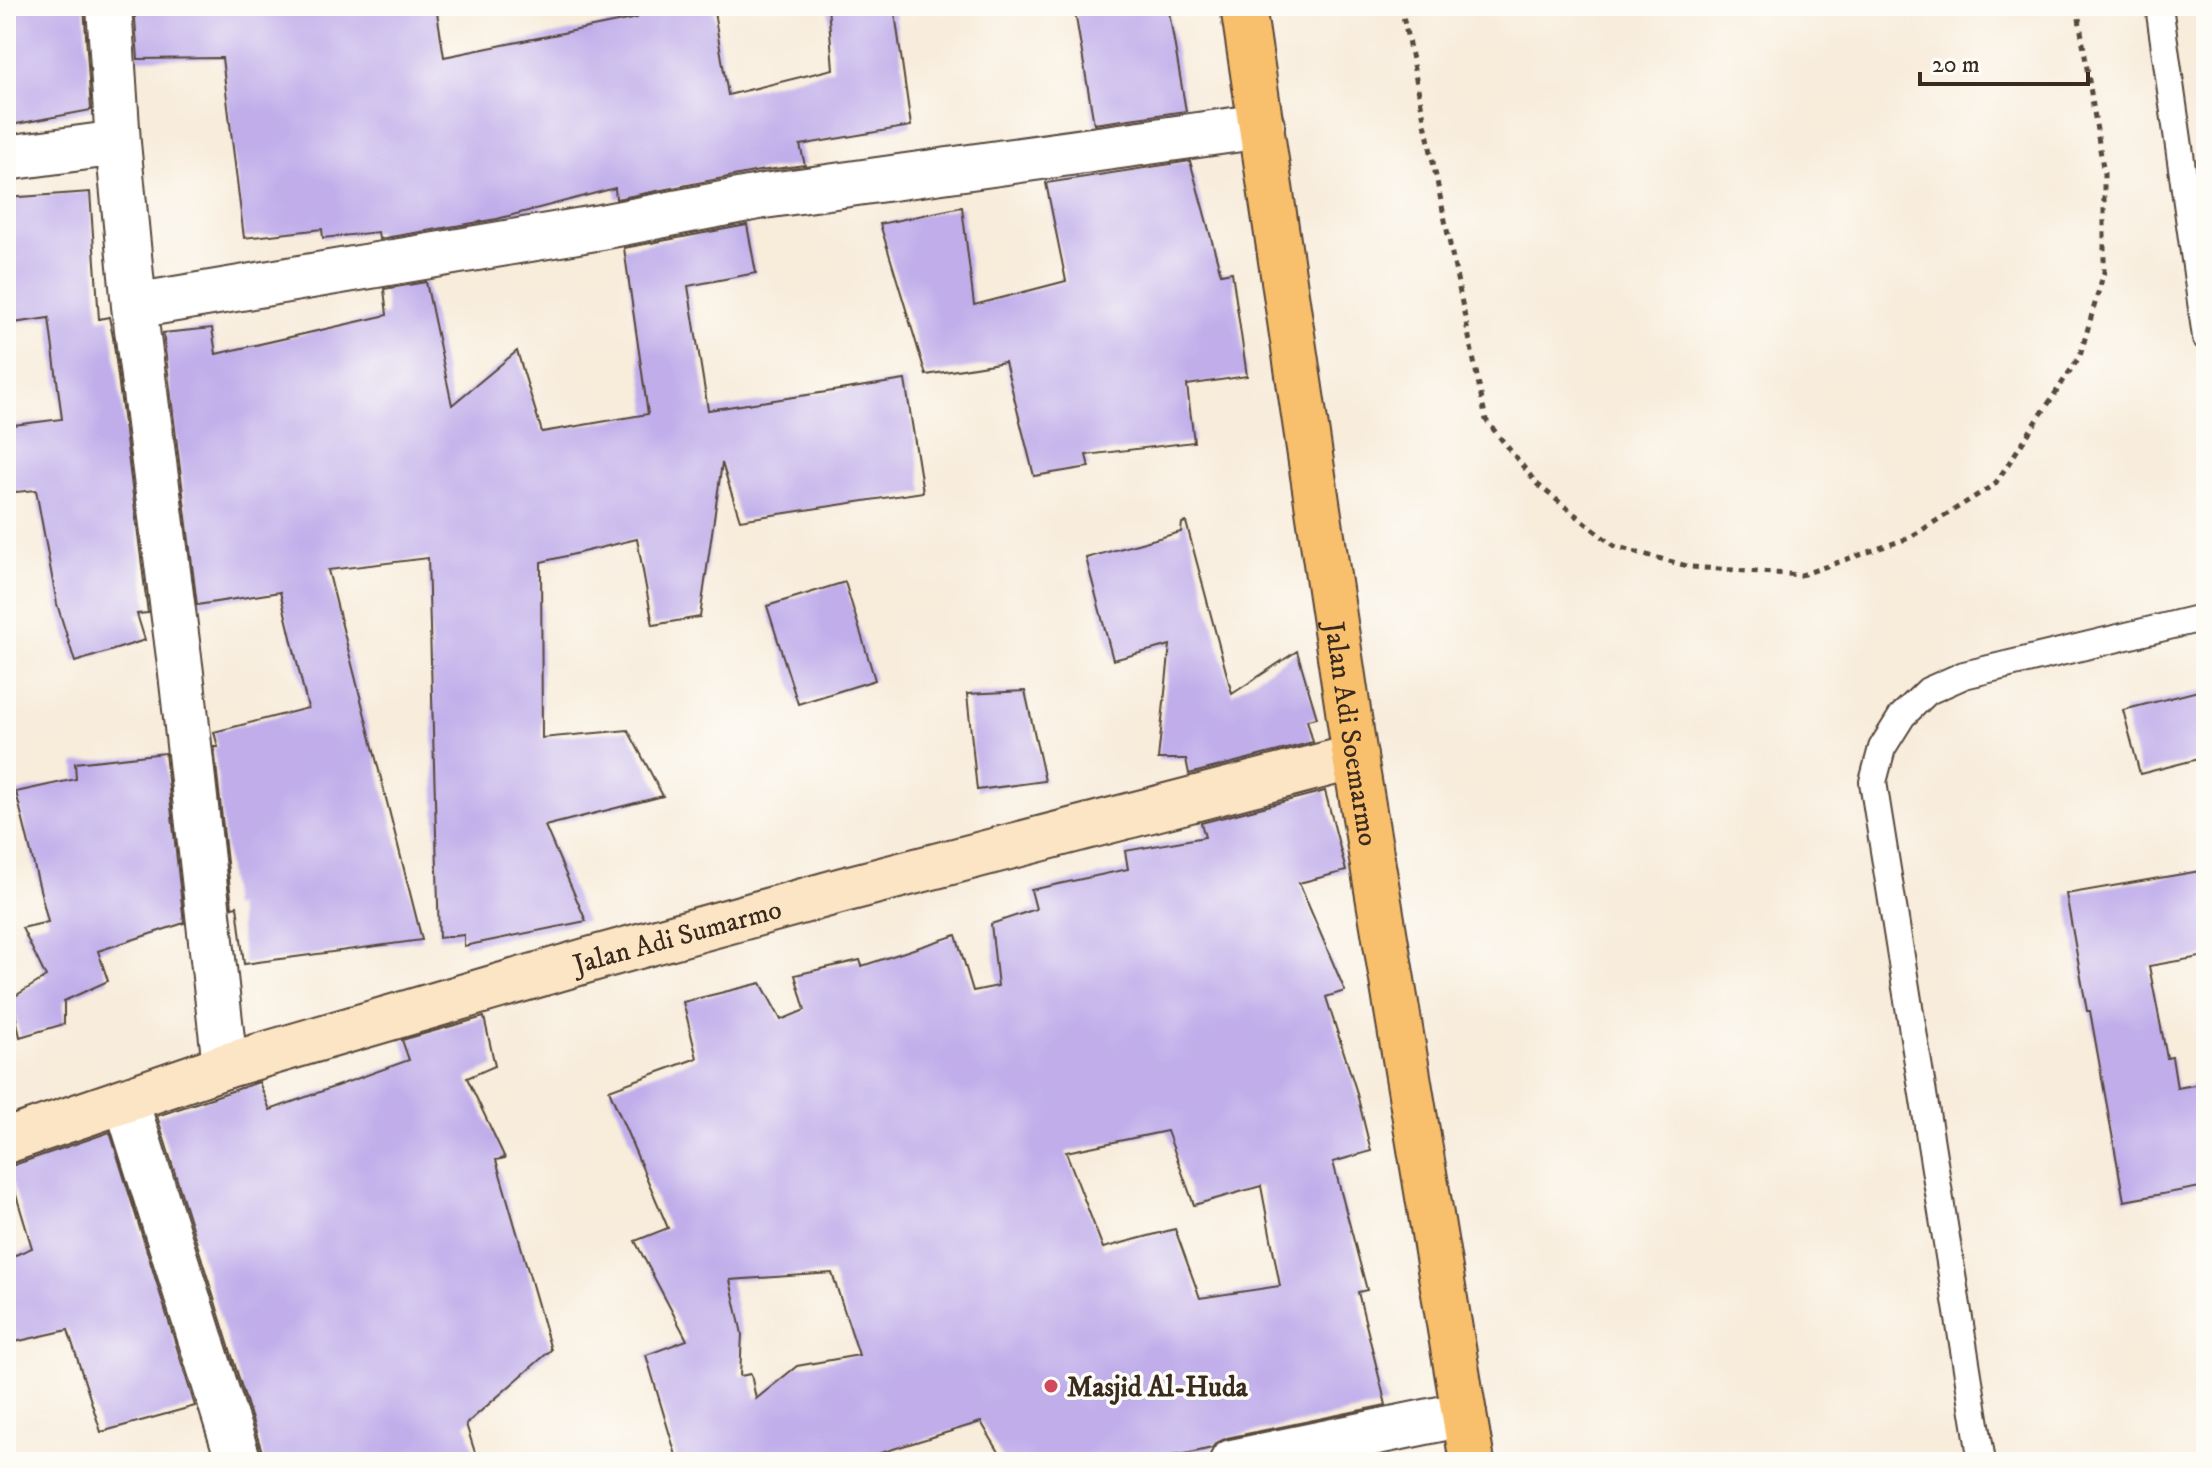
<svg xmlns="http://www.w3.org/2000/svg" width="2212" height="1468" viewBox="0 0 2212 1468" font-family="'IM FELL DW Pica',serif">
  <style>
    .building { fill: #c0adea; fill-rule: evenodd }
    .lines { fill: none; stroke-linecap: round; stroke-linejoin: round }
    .lane-casing { stroke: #57473a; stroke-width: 30 }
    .street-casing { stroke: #57473a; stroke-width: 48 }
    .secondary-casing { stroke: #57473a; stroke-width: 48 }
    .highway-casing { stroke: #57473a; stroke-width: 48 }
    .path { stroke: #57473a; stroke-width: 5; stroke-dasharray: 6 6; stroke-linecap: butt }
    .lane { stroke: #fff; stroke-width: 26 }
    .street { stroke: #fff; stroke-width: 44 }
    .secondary { stroke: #fce5c4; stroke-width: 44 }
    .highway { stroke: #f8bf6c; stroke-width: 44 }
    .poi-dot { fill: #d1495b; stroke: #fdfcf7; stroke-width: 3 }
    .labels { text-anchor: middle; stroke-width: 7; stroke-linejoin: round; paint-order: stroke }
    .street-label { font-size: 28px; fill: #3b2a1e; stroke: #fdfcf7 }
    .poi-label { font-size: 28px; font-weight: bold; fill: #3b2a1e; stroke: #fdfcf7; text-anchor: start }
  </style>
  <rect width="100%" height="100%" fill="#fdfcf7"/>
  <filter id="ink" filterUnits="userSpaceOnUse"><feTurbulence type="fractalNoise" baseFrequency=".0125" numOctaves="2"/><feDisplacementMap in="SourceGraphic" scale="16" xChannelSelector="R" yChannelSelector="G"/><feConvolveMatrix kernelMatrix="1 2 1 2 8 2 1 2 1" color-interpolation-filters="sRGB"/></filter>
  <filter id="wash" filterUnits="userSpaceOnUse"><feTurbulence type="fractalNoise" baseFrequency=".006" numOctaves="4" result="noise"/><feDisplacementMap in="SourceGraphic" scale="32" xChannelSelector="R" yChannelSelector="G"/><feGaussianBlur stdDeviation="1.8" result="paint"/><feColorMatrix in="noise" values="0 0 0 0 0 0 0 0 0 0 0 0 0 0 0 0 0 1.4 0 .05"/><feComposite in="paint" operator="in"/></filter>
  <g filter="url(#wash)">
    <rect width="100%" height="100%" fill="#f8ecdb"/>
    <g id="blocks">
      <path class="building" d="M 6,6 L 84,6 L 91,110 L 6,126 Z
        M 134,6 L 436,6 L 444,57 L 637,18 L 635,6 L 713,6 L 728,95 L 833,69 L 828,6 L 894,6 L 911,126 L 800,145 L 805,165 L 759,171 L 616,199 L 615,188 L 497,219 L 379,239 L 378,232 L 323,238 L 322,229 L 244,238 L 222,58 L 138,59 Z
        M 1074,6 L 1168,6 L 1186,111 L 1094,124 Z
        M 1190,161 L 1221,274 L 1232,272 L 1247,376 L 1187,385 L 1194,442 L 1086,455 L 1089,467 L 1034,476 L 1005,362 L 926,375 L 880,224 L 962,207 L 974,305 L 1066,281 L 1046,183 Z
        M 90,192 L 99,319 L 109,317 L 113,337 L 148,613 L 137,614 L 145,640 L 75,662 L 57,604 L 36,490 L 6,493 L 6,426 L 62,419 L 49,318 L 6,324 L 6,198 Z
        M 747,225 L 756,273 L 688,286 L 708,410 L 905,380 L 923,492 L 740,520 L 722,463 L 700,617 L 653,625 L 637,539 L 541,562 L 542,738 L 628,730 L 663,796 L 545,826 L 586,921 L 464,946 L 464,935 L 439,938 L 428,558 L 328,570 L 422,940 L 244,964 L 237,906 L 232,907 L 214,747 L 218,747 L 214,732 L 308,708 L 280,592 L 197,605 L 163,333 L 212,328 L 216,354 L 387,315 L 384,289 L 426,282 L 452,405 L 517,351 L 542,432 L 648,414 L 624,248 Z
        M 1186,522 L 1232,694 L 1297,651 L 1317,718 L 1307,720 L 1313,742 L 1189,774 L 1186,759 L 1158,759 L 1170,645 L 1113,660 L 1086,558 L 1181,532 L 1182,523 Z
        M 845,582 L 875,680 L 798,704 L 767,606 Z
        M 2206,689 L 2206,757 L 2140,774 L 2123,710 Z
        M 1025,691 L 1045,781 L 977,790 L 967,694 Z
        M 165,753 L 184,923 L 98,951 L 108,981 L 64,1001 L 64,1024 L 20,1037 L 12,998 L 46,977 L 22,928 L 48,922 L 16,792 L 76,779 L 75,763 Z
        M 1325,791 L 1346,871 L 1299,883 L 1345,991 L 1326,997 L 1356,1090 L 1371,1151 L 1333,1162 L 1367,1290 L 1358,1292 L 1386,1405 L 1227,1438 L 1216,1443 L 1212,1448 L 1190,1453 L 1134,1462 L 1005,1462 L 981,1422 L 851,1462 L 678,1462 L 646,1355 L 687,1340 L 635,1241 L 668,1228 L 609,1090 L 697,1058 L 683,1002 L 761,983 L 781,1020 L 805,1010 L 795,975 L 860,960 L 862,966 L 956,935 L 973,991 L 998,986 L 991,924 L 1036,909 L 1031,890 L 1128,869 L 1125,851 L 1205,837 L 1201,823 ZM 1167,1131 L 1194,1205 L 1261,1186 L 1280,1286 L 1200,1298 L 1175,1229 L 1103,1248 L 1066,1152 ZM 832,1273 L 859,1355 L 797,1366 L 756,1399 L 751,1374 L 740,1376 L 742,1334 L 730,1280 Z
        M 2206,870 L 2206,956 L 2149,966 L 2167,1058 L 2172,1057 L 2177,1088 L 2206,1083 L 2206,1186 L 2124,1201 L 2090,1011 L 2087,1011 L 2066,894 Z
        M 484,1017 L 495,1066 L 467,1078 L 505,1158 L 496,1160 L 551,1350 L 466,1424 L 478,1462 L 263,1462 L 263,1455 L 157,1116 L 259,1082 L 270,1110 L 409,1060 L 402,1040 Z
        M 110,1132 L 195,1406 L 101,1432 L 68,1330 L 6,1344 L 6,1259 L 32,1248 L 7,1165 L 14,1165 Z"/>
    </g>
  </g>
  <g filter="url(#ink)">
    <use href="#blocks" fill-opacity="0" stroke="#57473a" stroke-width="2"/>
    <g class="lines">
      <g class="lane-casing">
        <path id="lane" d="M 2159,6 L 2206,337
          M 1982,1462 L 1873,782 L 1882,748 L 1902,716 L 1928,691 L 1964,675 L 2206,617"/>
      </g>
      <g class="street-casing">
        <path id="street" d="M 109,6 L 118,143 L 134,306 L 181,673 L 225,1066
          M 6,158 L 118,143
          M 134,306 L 601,227 L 764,196 L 1262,126
          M 126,1101 L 239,1462
          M 1232,1462 L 1464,1414"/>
      </g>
      <g class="secondary-casing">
        <g id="secondary">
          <path id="s1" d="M 6,1141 L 225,1066 L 599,957 L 843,890 L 1355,757"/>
        </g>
      </g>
      <g class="highway-casing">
        <g id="highway">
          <path id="s2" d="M 1243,6 L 1355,757 L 1472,1462"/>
        </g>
      </g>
      <path class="path" d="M 1401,6 L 1486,420 L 1537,484 L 1614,546 L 1691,567 L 1801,575 L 1909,538 L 1995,484 L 2080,356 L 2104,272 L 2104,174 L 2077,6
        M 2078,12 L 2119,7"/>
      <use href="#lane" class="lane"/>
      <use href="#street" class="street"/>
      <use href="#secondary" class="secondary"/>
      <use href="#highway" class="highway"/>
    </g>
  </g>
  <circle class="poi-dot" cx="1051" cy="1386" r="8"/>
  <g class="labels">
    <g class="street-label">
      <text dy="10" stroke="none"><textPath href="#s2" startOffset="736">Jalan Adi Soemarmo</textPath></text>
      <text dy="10" stroke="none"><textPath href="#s1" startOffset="702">Jalan Adi Sumarmo</textPath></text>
    </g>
    <g class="poi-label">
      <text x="1067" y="1396">Masjid Al-Huda</text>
    </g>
  </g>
  <rect width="2212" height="1468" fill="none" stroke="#fdfcf7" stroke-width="32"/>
  <path d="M1920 72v12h168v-12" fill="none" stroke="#3b2a1e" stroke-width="4"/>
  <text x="1932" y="72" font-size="24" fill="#3b2a1e" stroke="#fdfcf7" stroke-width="6" paint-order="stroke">20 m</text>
</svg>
